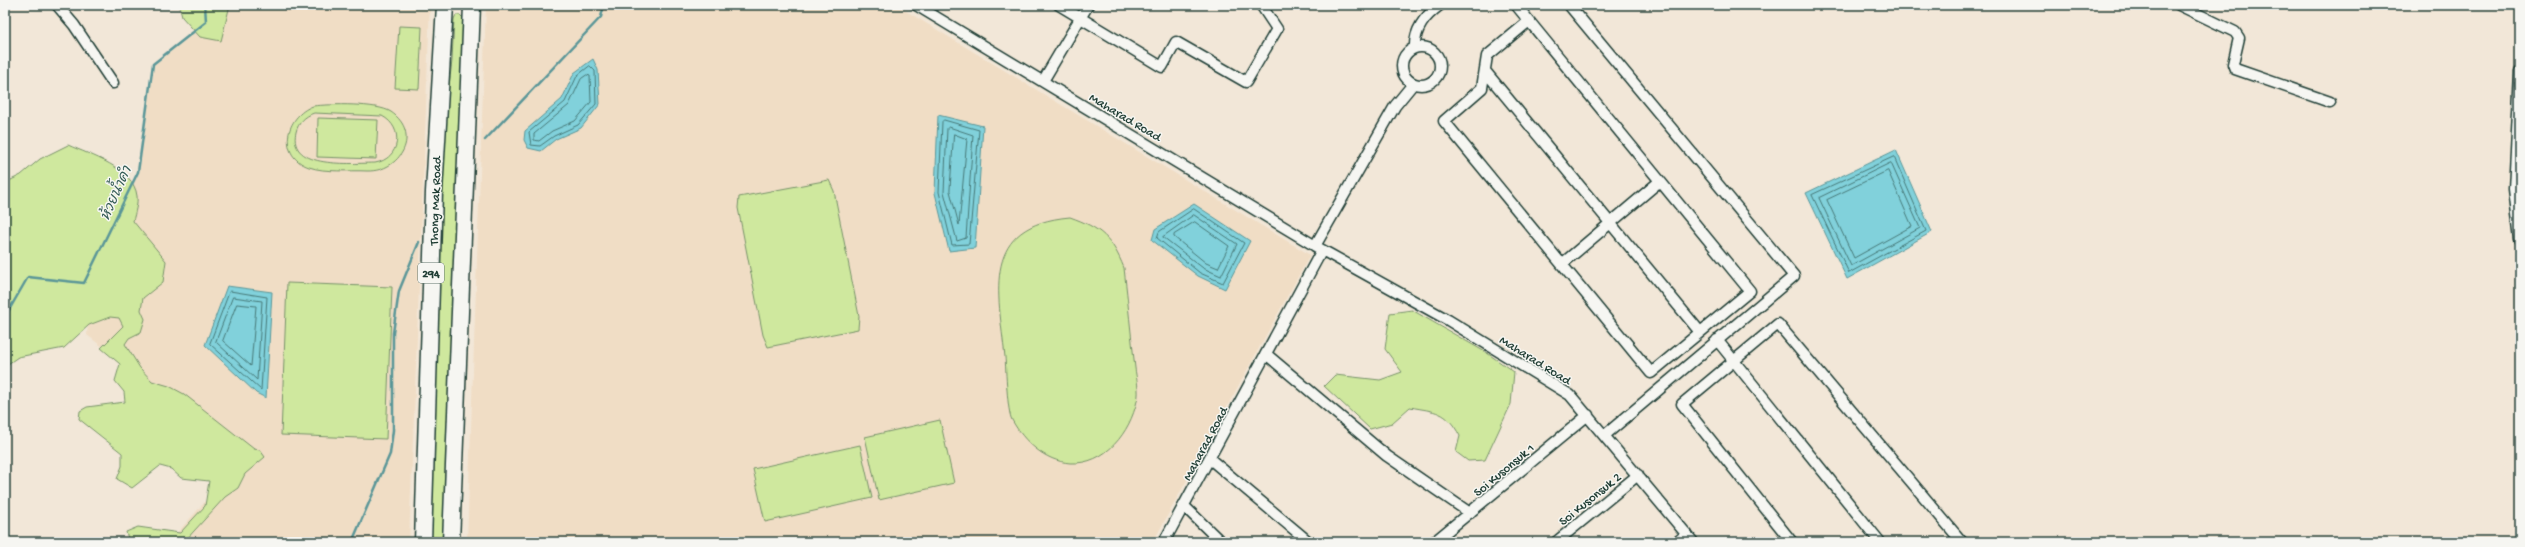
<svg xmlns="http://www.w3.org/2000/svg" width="2525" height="547" viewBox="0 0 2525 547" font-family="'Gochi Hand','Playpen Sans Thai',sans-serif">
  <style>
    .built { fill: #f0ddc5 }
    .green { fill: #cfe89e; stroke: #779269; fill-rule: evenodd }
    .water { fill: #81d1db; stroke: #5a9698 }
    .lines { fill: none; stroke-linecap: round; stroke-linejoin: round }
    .shore { stroke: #467877; stroke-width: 1 }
    .stream { stroke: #5a9698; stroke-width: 2.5 }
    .street-casing { stroke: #1f3d34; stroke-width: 13 }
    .primary-casing { stroke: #1f3d34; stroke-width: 19 }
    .street { stroke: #f6f6f2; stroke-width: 10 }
    .primary { stroke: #f6f6f2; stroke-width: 16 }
    .labels { text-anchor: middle; stroke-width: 3; stroke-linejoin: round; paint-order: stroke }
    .shield { fill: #f6f6f2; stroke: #60746d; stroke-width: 1 }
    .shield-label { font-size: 12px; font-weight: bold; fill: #1f3d34 }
    .street-label { font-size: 13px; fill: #1f3d34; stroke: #f6f6f2 }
    .water-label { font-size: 14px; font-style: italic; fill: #335b55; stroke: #f6f6f2 }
  </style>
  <rect width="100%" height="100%" fill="#f2e7d8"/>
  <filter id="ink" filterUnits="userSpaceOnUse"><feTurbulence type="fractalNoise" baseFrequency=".025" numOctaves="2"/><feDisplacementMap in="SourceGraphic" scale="8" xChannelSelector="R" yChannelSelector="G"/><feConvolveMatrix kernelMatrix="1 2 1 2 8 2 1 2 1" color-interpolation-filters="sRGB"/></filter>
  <g filter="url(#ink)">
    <path class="built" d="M 204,5 L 430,5 L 409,542 L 169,542 L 245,457 L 87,335 L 90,289 L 136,174 L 153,64 L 205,20 Z
      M 486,5 L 896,5 L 1310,255 L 1153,542 L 467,542 Z"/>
    <path class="green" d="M 179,5 L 230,5 L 221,41 L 200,37 L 182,17 Z
      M 456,15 L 460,15 L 464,19 L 447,498 L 442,542 L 428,542 L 444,127 L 452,61 L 454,19 Z
      M 399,26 L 422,27 L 419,89 L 395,88 Z
      M 313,106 C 330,104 377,103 391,112 C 422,133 401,172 367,171 C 349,170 326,173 309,167 C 277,156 285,116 313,106 ZM 314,113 L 382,116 C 405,128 400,159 375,163 C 353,163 287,170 296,132 C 298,123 305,116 314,113 Z
      M 318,118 L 378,120 L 376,159 L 317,157 Z
      M 68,145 C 90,155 134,168 137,196 C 138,203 135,213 133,221 L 166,261 L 163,282 L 143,298 L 141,310 L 145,319 L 141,332 L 129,338 L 125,344 L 140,368 L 152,381 L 169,386 L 184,394 L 254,449 L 260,450 L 265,457 L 245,474 L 238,488 L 225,497 L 184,542 L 129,542 L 126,532 L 138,527 L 180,533 L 205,506 L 209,481 L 181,478 L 171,469 L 160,466 L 132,488 L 117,479 L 122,466 L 122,453 L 79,419 L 80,411 L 87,407 L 125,402 L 124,392 L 115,381 L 120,364 L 101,348 L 123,326 L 119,318 L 110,317 L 89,325 L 64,348 L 18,357 L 5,366 L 5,183 L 21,175 L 40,159 Z
      M 829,180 L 834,191 L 859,316 L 858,329 L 768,347 L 763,335 L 738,208 L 739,197 Z
      M 1070,217 C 1101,228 1112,238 1124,268 C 1128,302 1131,335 1135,368 C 1136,377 1140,391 1137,401 C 1130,432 1106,465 1070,463 C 1045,461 1024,442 1012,420 C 1007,411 1006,370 1005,357 C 998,291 980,225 1070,217 Z
      M 287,283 L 392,287 L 386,439 L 281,435 Z
      M 1412,310 L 1487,353 L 1514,372 L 1511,404 L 1485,460 L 1468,461 L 1456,452 L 1460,436 C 1446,410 1436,412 1410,407 L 1392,423 L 1370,429 L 1324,386 L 1335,375 L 1380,380 L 1402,372 L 1385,349 L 1390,313 Z
      M 940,420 L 954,483 L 879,500 L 865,437 Z
      M 860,445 L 872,498 L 765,522 L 753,469 Z"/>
    <path class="water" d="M 593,59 L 598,70 L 600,104 L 581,128 L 556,139 L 541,151 L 528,148 L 524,140 L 525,131 L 562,99 L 574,73 Z
      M 938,115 L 983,126 L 975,248 L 949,251 L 935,193 Z
      M 1896,150 L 1932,232 L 1847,279 L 1806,193 Z
      M 1194,204 L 1250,241 L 1225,289 L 1198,276 L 1152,240 L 1155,229 Z
      M 227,286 L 272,292 L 266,398 L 256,393 L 205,345 Z"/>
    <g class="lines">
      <path class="shore" d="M 590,66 L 595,71 L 596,104 L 578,125 L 554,136 L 540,146 L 531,145 L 529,132 L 565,102 L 577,76 Z
        M 587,75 L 590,76 L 591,102 L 575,121 L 552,131 L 539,141 L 534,140 L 534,134 L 569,105 L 581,79 Z
        M 944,120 L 979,130 L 969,244 L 952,245 L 939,192 L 942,122 Z
        M 949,127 L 973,135 L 966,238 L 957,241 L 944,192 L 947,129 Z
        M 954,134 L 967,139 L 959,225 L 950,191 Z
        M 1894,157 L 1926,231 L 1849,273 L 1812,195 Z
        M 1891,163 L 1920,228 L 1851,266 L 1819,198 Z
        M 1888,171 L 1912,226 L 1854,258 L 1827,200 Z
        M 1194,209 L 1244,243 L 1223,283 L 1200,273 L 1157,238 L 1159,232 Z
        M 1194,215 L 1237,244 L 1221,276 L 1203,268 L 1163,237 Z
        M 1195,222 L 1229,246 L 1218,268 L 1206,263 L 1174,237 L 1174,235 Z
        M 230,291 L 267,297 L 261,390 L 210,344 Z
        M 233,297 L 262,301 L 257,380 L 216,342 Z
        M 237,304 L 256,306 L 251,366 L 223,341 Z"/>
      <path class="stream" d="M 485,140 L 601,17 L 604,5
        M 5,317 L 28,277 L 84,283 L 138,172 L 153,64 L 206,22 L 205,5
        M 352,542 L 390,454 L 393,430 L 393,333 L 399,291 L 419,242"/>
      <g class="street-casing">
        <path id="street" d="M 57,5 L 74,25 L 113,83
          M 916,5 L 1322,250 L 1448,320 L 1570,395 L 1693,542
          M 1059,5 L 1162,67 L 1176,42 L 1246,82 L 1277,29 L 1261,5
          M 1516,5 L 1750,291 L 1651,373 L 1444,121 L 1482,88 L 1487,56 L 1529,21
          M 1569,5 L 1794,276 L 1605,435
          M 2179,5 L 2235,32 L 2239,38 L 2233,64 L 2235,69 L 2330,102
          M1402 66a19 19 0 1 1 38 0a19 19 0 1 1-38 0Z
          M 1415,48 C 1414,29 1425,16 1440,5
          M 1485,71 L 1700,332
          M 2520,72 L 2514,189 L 2520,239
          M 1043,81 L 1088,5
          M 1315,246 L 1395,106 L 1413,84
          M 1562,264 L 1660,181
          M 1717,340 L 1880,542
          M 1266,354 L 1387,456 L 1470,513
          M 1210,459 L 1309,542
          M 1184,506 L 1221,542
          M 1164,542 L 1322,250
          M 1434,542 L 1588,415
          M 1556,542 L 1638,475
          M 1677,542 L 1687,534
          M 1792,542 L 1682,404 L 1778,324 L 1962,542"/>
      </g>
      <g class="primary-casing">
        <path id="primary" d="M 423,542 L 434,192 L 445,5
          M 451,542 L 472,5"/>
      </g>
      <use href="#street" class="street"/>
      <use href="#primary" class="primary"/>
    </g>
  </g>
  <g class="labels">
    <rect class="shield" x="418" y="263" width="26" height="20" rx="3"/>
    <g class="shield-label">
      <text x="431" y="277">294</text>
    </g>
    <g class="street-label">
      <text transform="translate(1126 116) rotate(31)" y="5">Maharad Road</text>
      <text transform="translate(434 201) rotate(-88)" y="5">Thong Mak Road</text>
      <text transform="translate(1536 359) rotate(32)" y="5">Maharad Road</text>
      <text transform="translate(1204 443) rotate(-62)" y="5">Maharad Road</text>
      <text transform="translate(1503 469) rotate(-40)" y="5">Soi Kusonsuk 1</text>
      <text transform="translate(1589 498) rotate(-39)" y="5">Soi Kusonsuk 2</text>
    </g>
    <g class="water-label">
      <text transform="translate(115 193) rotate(-66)" y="5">ห้วยน้ำคำ</text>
    </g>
  </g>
  <rect width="2525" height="547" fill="none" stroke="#f6f6f2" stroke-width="20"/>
  <rect x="10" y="10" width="2505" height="527" fill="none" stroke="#1f3d34" stroke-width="1.5" filter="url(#ink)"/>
</svg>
